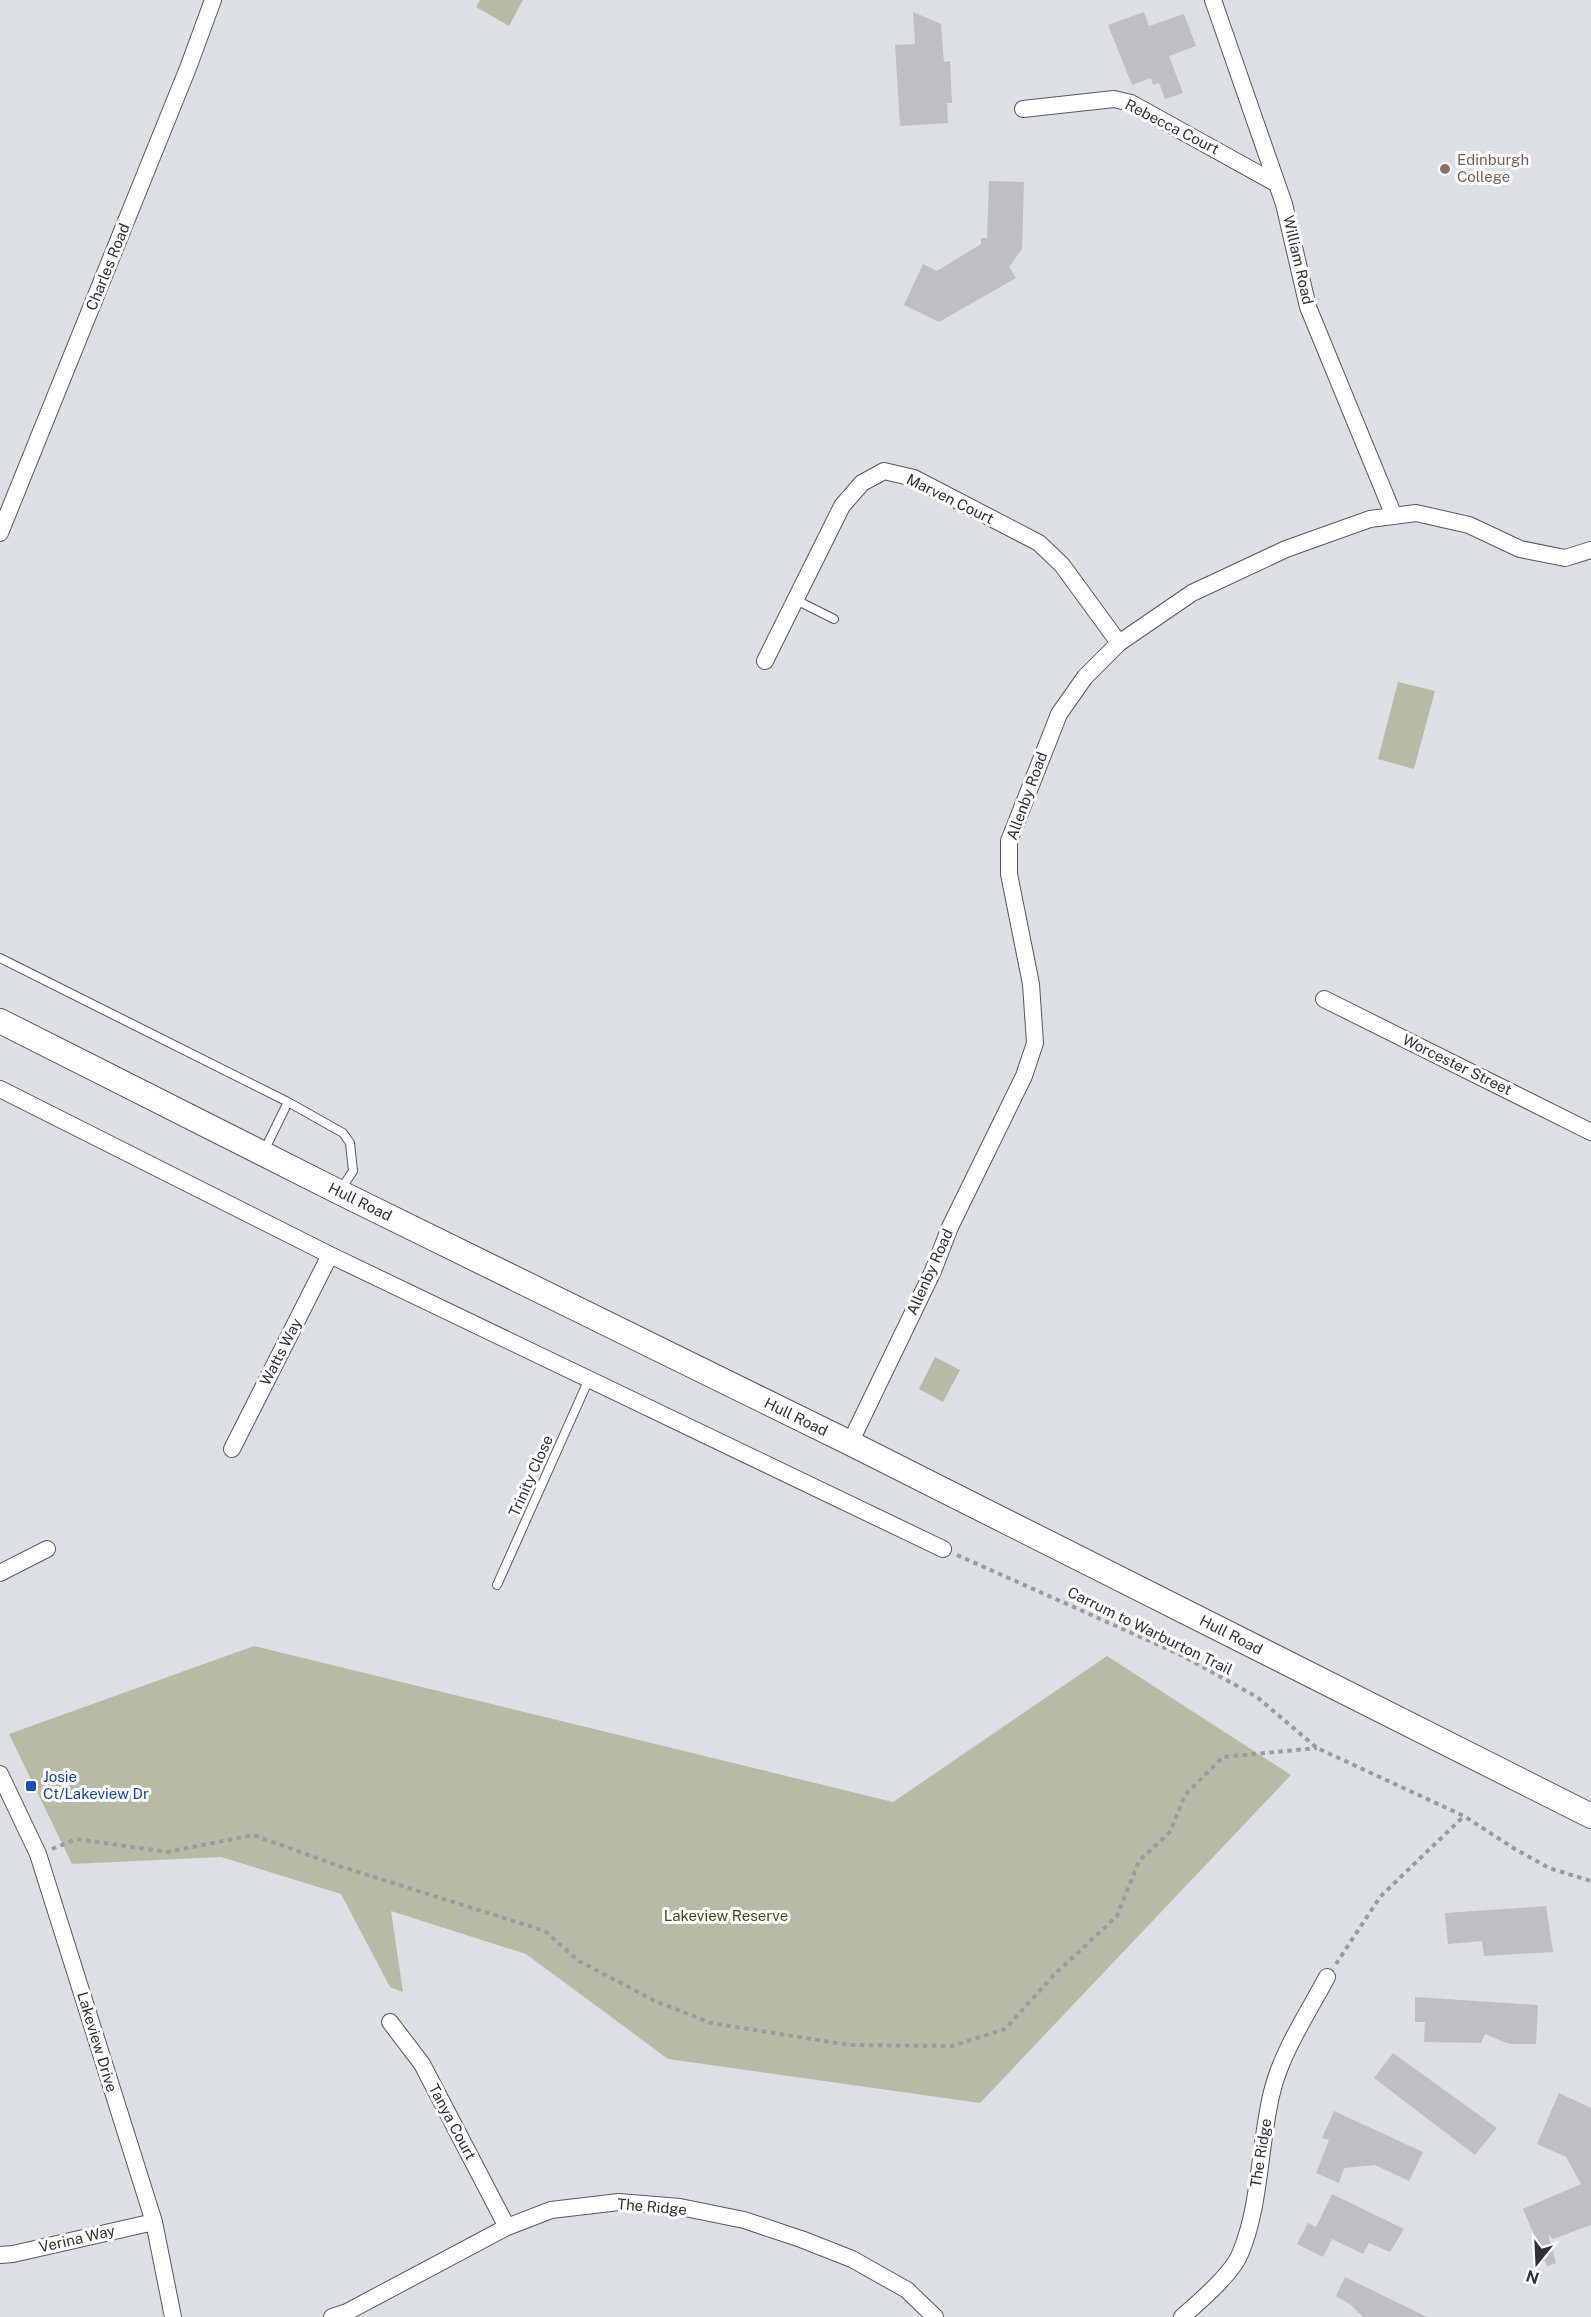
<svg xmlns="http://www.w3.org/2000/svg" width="1591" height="2317" viewBox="0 0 1591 2317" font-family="'Public Sans',sans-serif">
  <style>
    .green { fill: #b7bba6 }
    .building { fill: #bfbec3 }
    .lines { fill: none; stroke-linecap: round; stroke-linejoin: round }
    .service-casing { stroke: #57595d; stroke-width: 10 }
    .minor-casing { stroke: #57595d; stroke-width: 18 }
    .secondary-casing { stroke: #57595d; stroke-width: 26 }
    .path { stroke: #999b9f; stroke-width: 4; stroke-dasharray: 4.5 4.5; stroke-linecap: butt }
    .service { stroke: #fff; stroke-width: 8 }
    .minor { stroke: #fff; stroke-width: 16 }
    .secondary { stroke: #fff; stroke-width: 24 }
    .education-dot { fill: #8d6e63; stroke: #fff; stroke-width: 2 }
    .transit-dot { fill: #1a4fb4; stroke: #fff; stroke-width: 2 }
    .labels { text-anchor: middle; stroke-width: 6; stroke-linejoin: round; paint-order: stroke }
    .street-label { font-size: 15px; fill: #303133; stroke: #fff }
    .education-label { font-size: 15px; fill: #785e54; stroke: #fff; text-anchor: start }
    .transit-label { font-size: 15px; fill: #164399; stroke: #fff; text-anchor: start }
    .park-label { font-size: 15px; fill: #434a19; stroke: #fff }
  </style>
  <rect width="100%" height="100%" fill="#dcdfe4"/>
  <path class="green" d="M 480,0 L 523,0 L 509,26 L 476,7 Z
    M 1398,682 L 1435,691 L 1414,769 L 1378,759 Z
    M 935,1357 L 960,1370 L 943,1402 L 919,1389 Z
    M 254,1646 L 893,1802 L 1107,1656 L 1291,1775 L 980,2103 L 668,2059 L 526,1954 L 391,1911 L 403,1992 L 390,1987 L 341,1894 L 221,1857 L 72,1864 L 9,1734 Z"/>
  <path class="building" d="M 913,12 L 941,24 L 944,62 L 950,61 L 952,103 L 947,103 L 948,123 L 900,126 L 895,45 L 915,44 Z
    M 1144,12 L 1149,26 L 1184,14 L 1196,46 L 1169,56 L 1183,93 L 1165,99 L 1159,83 L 1153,85 L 1151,78 L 1132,85 L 1108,25 Z
    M 989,181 L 1024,182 L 1022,249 L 1009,267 L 1016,278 L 939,322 L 904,305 L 923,264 L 937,271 L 981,244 L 981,238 L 987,238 Z
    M 1546,1906 L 1553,1952 L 1484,1956 L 1482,1941 L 1448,1944 L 1445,1913 Z
    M 1415,1997 L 1538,2005 L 1536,2044 L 1509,2044 L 1485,2034 L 1481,2043 L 1424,2042 L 1425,2022 L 1415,2022 Z
    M 1393,2053 L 1497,2128 L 1475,2155 L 1374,2078 Z
    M 1559,2093 L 1591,2108 L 1591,2225 L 1553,2239 L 1548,2234 L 1556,2263 L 1547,2266 L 1523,2209 L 1581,2184 L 1566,2157 L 1537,2144 Z
    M 1334,2111 L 1423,2152 L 1409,2181 L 1375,2165 L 1344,2168 L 1339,2183 L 1316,2173 L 1329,2140 L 1322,2138 Z
    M 1332,2194 L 1404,2229 L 1390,2252 L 1369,2243 L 1363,2254 L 1332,2239 L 1323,2257 L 1297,2244 L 1308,2223 L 1316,2227 Z
    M 1345,2277 L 1427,2317 L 1363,2317 L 1351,2305 L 1336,2296 Z"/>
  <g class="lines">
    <g class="service-casing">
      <path id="service" d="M 796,600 L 834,619
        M 0,958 L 288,1102 L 343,1133 L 350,1143 L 353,1171 L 341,1189
        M 263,1153 L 288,1102
        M 497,1585 L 589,1379"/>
    </g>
    <g class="minor-casing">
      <path id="minor" d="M 1213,0 L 1284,204 L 1308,307 L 1394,516
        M 1023,109 L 1114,99 L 1131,103 L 1277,184
        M 0,533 L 188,68 L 213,0
        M 765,661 L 842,506 L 862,483 L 884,471 L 914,478 L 1039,543 L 1062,565 L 1119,643
        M 1324,999 L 1591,1132
        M 0,1089 L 330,1255 L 943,1549
        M 850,1443 L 933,1271 L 950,1227 L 1024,1076 L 1035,1043 L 1031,984 L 1009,874 L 1009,841 L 1059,714 L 1085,677 L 1119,643 L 1192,593 L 1286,549 L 1370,519 L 1416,513 L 1469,525 L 1520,549 L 1565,558 L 1591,550
        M 232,1449 L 330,1255
        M 0,1573 L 47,1549
        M 0,1774 L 38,1854 L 154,2222 L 173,2317
        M 390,2022 L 422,2064 L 507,2227
        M 0,2255 L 13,2254 L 154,2222
        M 332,2317 L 347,2312 L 507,2227 L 551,2210 L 619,2202 L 680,2207 L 744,2220 L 801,2239 L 852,2259 L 907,2290 L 935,2317
        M 1182,2317 C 1199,2302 1232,2274 1240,2254 C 1261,2205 1259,2144 1272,2092 C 1281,2053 1308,2013 1327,1977"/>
    </g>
    <g class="secondary-casing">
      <path id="secondary" d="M 0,1021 L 339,1192 L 850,1443 L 1591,1816"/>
    </g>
    <path class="path" d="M 957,1555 L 1181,1655 L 1257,1697 L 1317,1748 L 1464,1816 L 1515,1849 L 1549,1868 L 1591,1881
      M 52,1849 L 76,1839 L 167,1852 L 253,1835 L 339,1866 L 545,1931 L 579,1961 L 655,2001 L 711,2023 L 849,2045 L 952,2046 L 1005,2029 L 1054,1975 L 1117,1916 L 1139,1861 L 1170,1832 L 1185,1795 L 1223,1757 L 1317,1748
      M 1336,1964 L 1380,1897 L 1464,1816"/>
    <use href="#service" class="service"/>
    <use href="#minor" class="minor"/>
    <use href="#secondary" class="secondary"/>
  </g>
  <circle class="education-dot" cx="1445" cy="169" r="6"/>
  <rect class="transit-dot" x="25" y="1780" width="12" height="12" rx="3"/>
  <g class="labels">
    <g class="street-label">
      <text transform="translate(1172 127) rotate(27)" y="5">Rebecca Court</text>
      <text transform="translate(1298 260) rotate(77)" y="5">William Road</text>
      <text transform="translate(108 267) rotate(-68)" y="5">Charles Road</text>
      <text transform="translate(950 499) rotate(26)" y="5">Marven Court</text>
      <text transform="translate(1027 796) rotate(-70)" y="5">Allenby Road</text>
      <text transform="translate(1457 1065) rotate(26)" y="5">Worcester Street</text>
      <text transform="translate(360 1202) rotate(26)" y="5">Hull Road</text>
      <text transform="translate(930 1272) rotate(-66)" y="5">Allenby Road</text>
      <text transform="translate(281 1352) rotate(-63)" y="5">Watts Way</text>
      <text transform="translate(796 1417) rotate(26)" y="5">Hull Road</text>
      <text transform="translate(531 1476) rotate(-66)" y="5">Trinity Close</text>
      <text transform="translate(1150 1631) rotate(26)" y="5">Carrum to Warburton Trail</text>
      <text transform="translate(1231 1635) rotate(27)" y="5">Hull Road</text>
      <text transform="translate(97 2042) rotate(73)" y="5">Lakeview Drive</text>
      <text transform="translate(452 2122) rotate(62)" y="5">Tanya Court</text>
      <text transform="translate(1261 2153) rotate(-81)" y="5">The Ridge</text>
      <text transform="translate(652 2207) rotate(5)" y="5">The Ridge</text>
      <text transform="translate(77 2239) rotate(-13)" y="5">Verina Way</text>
    </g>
    <g class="education-label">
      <text x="1457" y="165">Edinburgh<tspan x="1457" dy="17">College</tspan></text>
    </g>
    <g class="transit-label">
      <text x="43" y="1782">Josie<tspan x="43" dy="17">Ct/Lakeview Dr</tspan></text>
    </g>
    <g class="park-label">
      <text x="726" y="1921">Lakeview Reserve</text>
    </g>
  </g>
  <g transform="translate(1537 2263) rotate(198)" stroke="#ffffff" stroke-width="4.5" paint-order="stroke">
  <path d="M0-4.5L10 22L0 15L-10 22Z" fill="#303133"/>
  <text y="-9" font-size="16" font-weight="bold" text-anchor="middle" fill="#303133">N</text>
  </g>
</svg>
